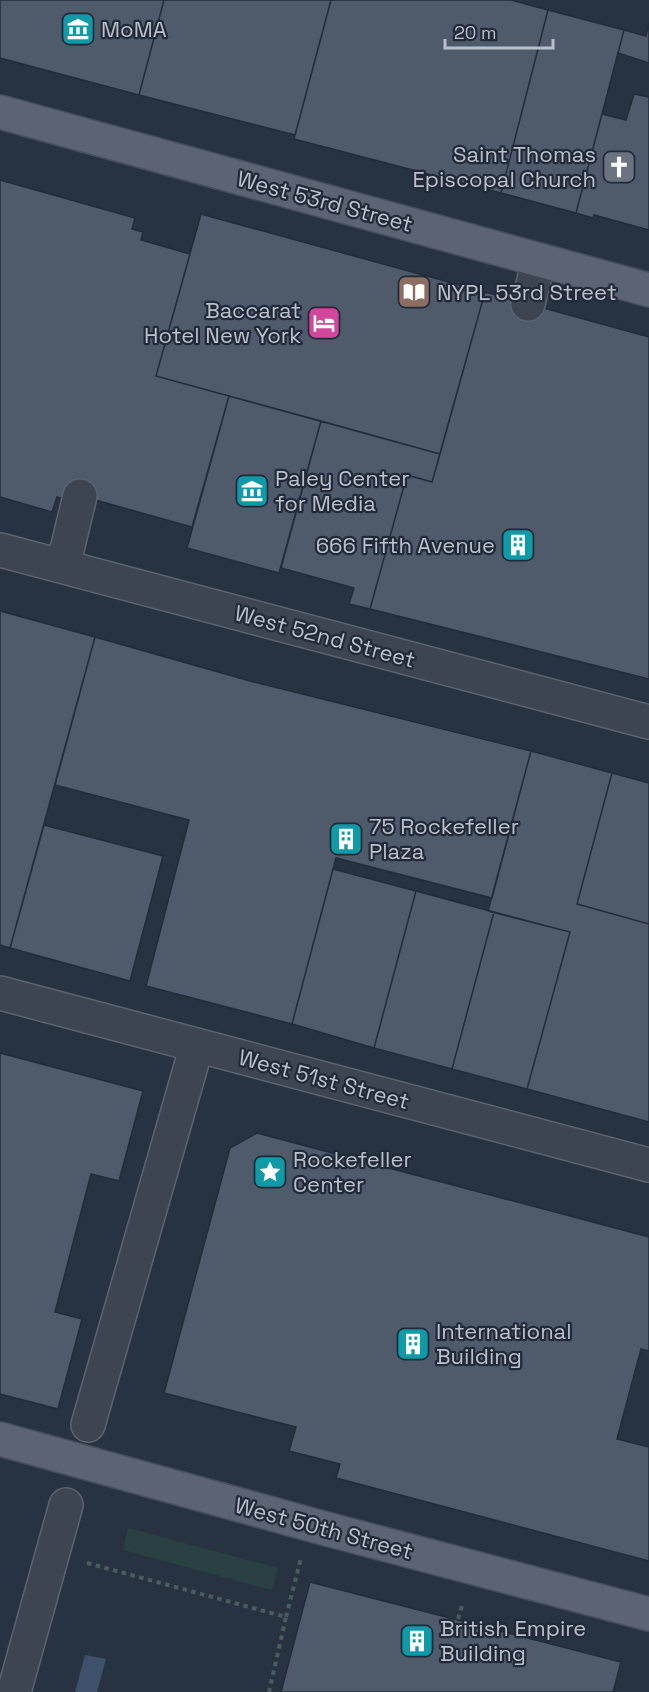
<svg xmlns="http://www.w3.org/2000/svg" width="649" height="1692" viewBox="0 0 649 1692" font-family="'Space Grotesk',sans-serif">
  <style>
    .green { fill: #2b4043 }
    .water { fill: #3f506b }
    .building { fill: #4f5a6b; stroke: #232c3a; stroke-width: 1.5 }
    .lines { fill: none; stroke-linecap: round; stroke-linejoin: round }
    .minor-casing { stroke: #5b636f; stroke-width: 36 }
    .major-casing { stroke: #464e5b; stroke-width: 36 }
    .path { stroke: #495d60; stroke-width: 4; stroke-dasharray: 4.5 4.5; stroke-linecap: butt }
    .minor { stroke: #3d4552; stroke-width: 33 }
    .major { stroke: #5b6472; stroke-width: 33 }
    .labels { text-anchor: middle; stroke-width: 4.5; stroke-linejoin: round; paint-order: stroke }
    .poi-label { font-size: 22px; fill: #bac0cc; stroke: #212a38; text-anchor: start }
    .street-label { font-size: 22px; fill: #bac0cc; stroke: #212a38 }
  </style>
  <rect width="100%" height="100%" fill="#283342"/>
  <path class="green" d="M 128,1528 L 278,1568 L 272,1590 L 123,1550 Z"/>
  <path class="water" d="M 85,1655 L 106,1659 L 97,1692 L 75,1692 Z"/>
  <path class="building" d="M 0,0 L 164,0 L 139,95 L 0,58 Z
    M 164,0 L 331,0 L 295,135 L 139,95 Z
    M 331,0 L 511,0 L 548,10 L 501,193 L 294,139 Z
    M 548,10 L 624,30 L 576,213 L 501,193 Z
    M 649,23 L 649,63 L 618,53 L 624,30 L 646,36 Z
    M 634,94 L 649,97 L 649,230 L 594,215 L 593,218 L 576,213 L 602,114 L 626,120 Z
    M 0,180 L 135,218 L 132,229 L 143,232 L 141,240 L 190,254 L 156,376 L 229,396 L 192,527 L 70,493 L 67,500 L 57,497 L 52,512 L 0,497 Z
    M 201,214 L 485,292 L 440,454 L 156,376 Z
    M 485,292 L 649,337 L 649,679 L 370,609 L 407,475 L 432,482 Z
    M 229,396 L 321,421 L 279,573 L 187,548 Z
    M 321,421 L 440,454 L 432,482 L 407,475 L 370,609 L 349,604 L 354,588 L 281,568 Z
    M 0,611 L 95,637 L 10,948 L 0,945 Z
    M 95,637 L 250,681 L 531,751 L 492,898 L 336,858 L 292,1024 L 146,986 L 189,820 L 55,785 Z
    M 531,751 L 612,773 L 577,904 L 649,924 L 649,1122 L 527,1089 L 570,932 L 488,911 Z
    M 612,773 L 649,783 L 649,924 L 577,904 Z
    M 44,825 L 163,856 L 130,981 L 10,948 Z
    M 333,869 L 416,891 L 374,1048 L 292,1024 Z
    M 416,891 L 494,912 L 452,1069 L 374,1048 Z
    M 494,912 L 570,932 L 527,1089 L 452,1069 Z
    M 0,1053 L 143,1091 L 119,1181 L 91,1174 L 55,1312 L 82,1319 L 58,1409 L 0,1394 Z
    M 257,1133 L 649,1237 L 649,1351 L 641,1349 L 617,1439 L 649,1447 L 649,1561 L 336,1478 L 340,1464 L 289,1451 L 296,1427 L 164,1393 L 230,1148 Z
    M 310,1582 L 621,1662 L 613,1692 L 281,1692 Z"/>
  <g class="lines">
    <g class="minor-casing">
      <path id="minor" d="M 528,304 L 539,260
        M 0,550 L 649,722
        M 63,566 L 80,496
        M 0,993 L 649,1165
        M 88,1425 L 197,1045
        M 14,1692 L 66,1505"/>
    </g>
    <g class="major-casing">
      <path id="major" d="M 0,112 L 649,290
        M 0,1439 L 323,1528 L 649,1614"/>
    </g>
    <path class="path" d="M 87,1563 L 286,1617 L 269,1692
      M 286,1617 L 301,1558
      M 458,1619 L 462,1606"/>
    <use href="#minor" class="minor"/>
    <use href="#major" class="major"/>
  </g>
  <defs>
    <g id="museum-square" transform="scale(1.725)"><rect x="-9" y="-9" width="18" height="18" rx="4" fill="#0f9aa8" stroke="#212a38"/><path d="M0-6L6-3V-2H-6V-3ZM-5-1h2V3h-2ZM-1-1h2V3h-2ZM3-1h2V3H3ZM-6 4H6V6H-6Z" fill="#fff"/></g>
    <g id="church-square" transform="scale(1.725)"><rect x="-9" y="-9" width="18" height="18" rx="4" fill="#6b7280" stroke="#212a38"/><path d="M-1.2-6h2.4v3.5h3.3v2.4h-3.3V6h-2.4V-.1h-3.3v-2.4h3.3Z" fill="#fff"/></g>
    <g id="library-square" transform="scale(1.725)"><rect x="-9" y="-9" width="18" height="18" rx="4" fill="#8d6e63" stroke="#212a38"/><path d="M-6-4Q-3-5.5-.7-3.5V5Q-3 3-6 4ZM6-4Q3-5.5 .7-3.5V5Q3 3 6 4Z" fill="#fff"/></g>
    <g id="hotel-square" transform="scale(1.725)"><rect x="-9" y="-9" width="18" height="18" rx="4" fill="#d1479c" stroke="#212a38"/><path d="M-6-4.5h1.5V1H6V5H4.5V3h-9V5H-6ZM-4 0a1.8 1.8 0 1 1 3.6 0ZM.5 0V-2.5h3Q6-2.5 6 0Z" fill="#fff"/></g>
    <g id="building-square" transform="scale(1.725)"><rect x="-9" y="-9" width="18" height="18" rx="4" fill="#0f9aa8" stroke="#212a38"/><path d="M-4-6H4V6H1V3H-1V6H-4ZM-2.5-4.3h1.7v1.8h-1.7ZM.8-4.3h1.7v1.8H.8ZM-2.5-1h1.7V.8h-1.7ZM.8-1h1.7V.8H.8Z" fill="#fff"/></g>
    <g id="sight-square" transform="scale(1.725)"><rect x="-9" y="-9" width="18" height="18" rx="4" fill="#0f9aa8" stroke="#212a38"/><path d="M0-6L1.8-2.2L6-1.7L2.9 1.2L3.7 5.4L0 3.3L-3.7 5.4L-2.9 1.2L-6-1.7L-1.8-2.2Z" fill="#fff"/></g>
  </defs>
  <g fill-rule="evenodd">
    <use href="#museum-square" x="78" y="29"/>
    <use href="#church-square" x="619" y="167"/>
    <use href="#library-square" x="414" y="292"/>
    <use href="#hotel-square" x="324" y="323"/>
    <use href="#museum-square" x="252" y="491"/>
    <use href="#building-square" x="518" y="545"/>
    <use href="#building-square" x="346" y="839"/>
    <use href="#sight-square" x="270" y="1172"/>
    <use href="#building-square" x="413" y="1344"/>
    <use href="#building-square" x="417" y="1641"/>
  </g>
  <g class="labels">
    <g class="poi-label">
      <text x="101" y="37">MoMA</text>
      <text x="596" y="162" text-anchor="end">Saint Thomas<tspan x="596" dy="25">Episcopal Church</tspan></text>
      <text x="437" y="300">NYPL 53rd Street</text>
      <text x="301" y="318" text-anchor="end">Baccarat<tspan x="301" dy="25">Hotel New York</tspan></text>
      <text x="275" y="486">Paley Center<tspan x="275" dy="25">for Media</tspan></text>
      <text x="495" y="553" text-anchor="end">666 Fifth Avenue</text>
      <text x="369" y="834">75 Rockefeller<tspan x="369" dy="25">Plaza</tspan></text>
      <text x="293" y="1167">Rockefeller<tspan x="293" dy="25">Center</tspan></text>
      <text x="436" y="1339">International<tspan x="436" dy="25">Building</tspan></text>
      <text x="440" y="1636">British Empire<tspan x="440" dy="25">Building</tspan></text>
    </g>
    <g class="street-label">
      <text transform="translate(325 201) rotate(15)" y="8">West 53rd Street</text>
      <text transform="translate(325 636) rotate(15)" y="8">West 52nd Street</text>
      <text transform="translate(324 1079) rotate(15)" y="8">West 51st Street</text>
      <text transform="translate(324 1528) rotate(15)" y="8">West 50th Street</text>
    </g>
  </g>
  <path d="M445 39v9h108v-9" fill="none" stroke="#bac0cc" stroke-width="3"/>
  <text x="454" y="39" font-size="18" fill="#bac0cc" stroke="#212a38" stroke-width="4.5" paint-order="stroke">20 m</text>
</svg>
